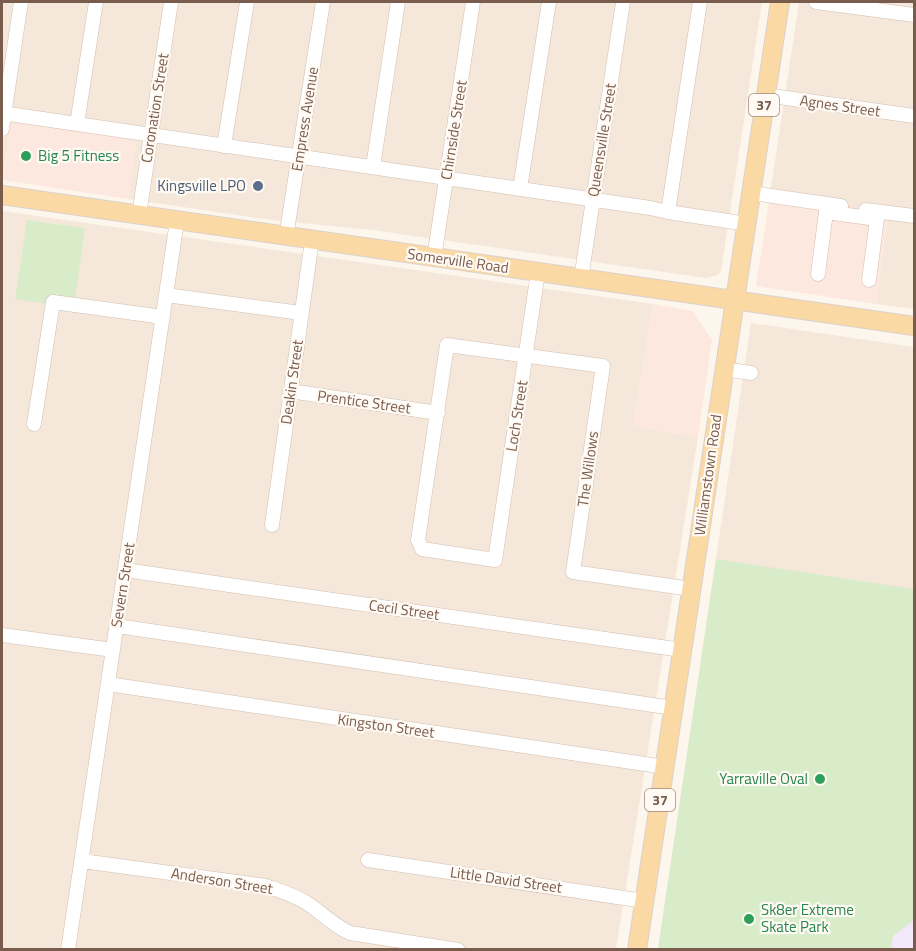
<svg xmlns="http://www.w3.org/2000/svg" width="916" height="951" viewBox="0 0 916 951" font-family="'Titillium Web',sans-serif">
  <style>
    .residential { fill: #f5e8da }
    .commercial { fill: #fde8e0 }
    .education { fill: #f3e8fa }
    .green { fill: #d8ecc9 }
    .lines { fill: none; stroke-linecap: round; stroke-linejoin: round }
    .minor-casing { stroke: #d1beb0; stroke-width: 15 }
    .major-casing { stroke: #dad1cd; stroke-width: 20 }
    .minor { stroke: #fff; stroke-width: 14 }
    .major { stroke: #fbd9a5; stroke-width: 18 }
    .leisure-dot { fill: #2e9e5b; stroke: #fffaf3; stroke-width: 2 }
    .service-dot { fill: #5c6f8a; stroke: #fffaf3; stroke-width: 2 }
    .labels { text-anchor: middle; stroke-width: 4.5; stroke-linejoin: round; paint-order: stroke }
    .shield { fill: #fffaf3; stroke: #a28b7f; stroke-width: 1.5 }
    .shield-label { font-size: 14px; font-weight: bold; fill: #7a5c4d }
    .street-label { font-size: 15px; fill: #7a5c4d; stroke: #fffaf3 }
    .leisure-label { font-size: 15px; fill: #27864d; stroke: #fffaf3; text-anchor: start }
    .service-label { font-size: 15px; fill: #4e5e75; stroke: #fffaf3; text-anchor: end }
  </style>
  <rect width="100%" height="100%" fill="#fdf6ec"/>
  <path class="residential" d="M 2,2 L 762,2 L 721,271 L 718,275 L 706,278 L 372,230 L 271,220 L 128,199 L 137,136 L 2,179 Z
    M 799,2 L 914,2 L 914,309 L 876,304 L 888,219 L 769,201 Z
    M 2,211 L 653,304 L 633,426 L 698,437 L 616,949 L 2,950 Z
    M 751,323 L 914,347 L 914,949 L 658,949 Z"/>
  <path class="commercial" d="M 11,118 L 137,136 L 128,199 L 2,180 Z
    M 769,201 L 888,219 L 876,304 L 756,286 Z
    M 653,304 L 693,311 L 712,340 L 698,437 L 633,427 Z"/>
  <path class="education" d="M 914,920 L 914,949 L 891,950 L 893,936 Z"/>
  <path class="green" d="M 27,220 L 85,228 L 75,301 L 49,304 L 15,299 Z
    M 716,559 L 914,589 L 914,920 L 893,936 L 891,949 L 658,949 Z"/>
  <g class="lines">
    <g class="minor-casing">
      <path id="minor" d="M 816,2 L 914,15
        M 765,95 L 914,116
        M 2,113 L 650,208 L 668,212 L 747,224
        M 77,124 L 96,2
        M 2,129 L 21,2
        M 224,146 L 247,2
        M 373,167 L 398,2
        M 520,189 L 549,2
        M 752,193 L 841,206
        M 866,210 L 914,216
        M 668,212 L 700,2
        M 139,215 L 171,2
        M 286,237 L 323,2
        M 434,258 L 473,2
        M 538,272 L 495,560 L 422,549 L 418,540 L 447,345 L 603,366 L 573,572 L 691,589
        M 818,274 L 826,212 L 877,219 L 869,280
        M 581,279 L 623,2
        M 166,295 L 301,313
        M 724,369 L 751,373
        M 290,391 L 438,413
        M 34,424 L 53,302 L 163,317
        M 272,525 L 312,240
        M 125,570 L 682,650
        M 117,626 L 673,708
        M 2,635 L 113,650
        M 108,684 L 665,767
        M 368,860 L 644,901
        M 82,861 L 266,886 C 280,891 294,895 307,903 C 322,913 333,925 350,933 L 458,950
        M 68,950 L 177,221"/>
    </g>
    <g class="major-casing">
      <path id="major" d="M 2,195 L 914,326
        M 637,950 L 780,2"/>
    </g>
    <use href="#minor" class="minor"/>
    <use href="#major" class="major"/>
  </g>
  <g class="leisure-dot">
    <circle cx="26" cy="156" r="6"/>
    <circle cx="820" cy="779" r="6"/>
    <circle cx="749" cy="919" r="6"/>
  </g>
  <circle class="service-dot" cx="258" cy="186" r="6"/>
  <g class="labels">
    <g class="shield">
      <rect x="749" y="94" width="30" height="22" rx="4.5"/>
      <rect x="645" y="789" width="30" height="22" rx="4.5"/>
    </g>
    <g class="shield-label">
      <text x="764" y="110">37</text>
      <text x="660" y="805">37</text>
    </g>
    <g class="street-label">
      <text transform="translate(840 106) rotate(8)" y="5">Agnes Street</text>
      <text transform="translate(155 108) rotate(-81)" y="5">Coronation Street</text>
      <text transform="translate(305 119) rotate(-81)" y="5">Empress Avenue</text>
      <text transform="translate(454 130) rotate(-81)" y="5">Chirnside Street</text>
      <text transform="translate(602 140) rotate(-81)" y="5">Queensville Street</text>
      <text transform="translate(458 261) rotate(8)" y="5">Somerville Road</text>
      <text transform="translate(292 382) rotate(-82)" y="5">Deakin Street</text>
      <text transform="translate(364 402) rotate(8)" y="5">Prentice Street</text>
      <text transform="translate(517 416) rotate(-81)" y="5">Loch Street</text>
      <text transform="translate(588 469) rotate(-82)" y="5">The Willows</text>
      <text transform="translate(708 475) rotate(-82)" y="5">Williamstown Road</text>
      <text transform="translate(123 585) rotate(-81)" y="5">Severn Street</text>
      <text transform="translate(404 610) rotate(8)" y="5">Cecil Street</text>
      <text transform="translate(386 726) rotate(8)" y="5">Kingston Street</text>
      <text transform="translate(506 880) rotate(8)" y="5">Little David Street</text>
      <text transform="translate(222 881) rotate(9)" y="5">Anderson Street</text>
    </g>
    <g class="leisure-label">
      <text x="38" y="161">Big 5 Fitness</text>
      <text x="808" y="784" text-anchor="end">Yarraville Oval</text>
      <text x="761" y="915">Sk8er Extreme<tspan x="761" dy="17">Skate Park</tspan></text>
    </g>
    <g class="service-label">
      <text x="246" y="191">Kingsville LPO</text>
    </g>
  </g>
  <rect width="916" height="951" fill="none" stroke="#7a5c4d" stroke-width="6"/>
</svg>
